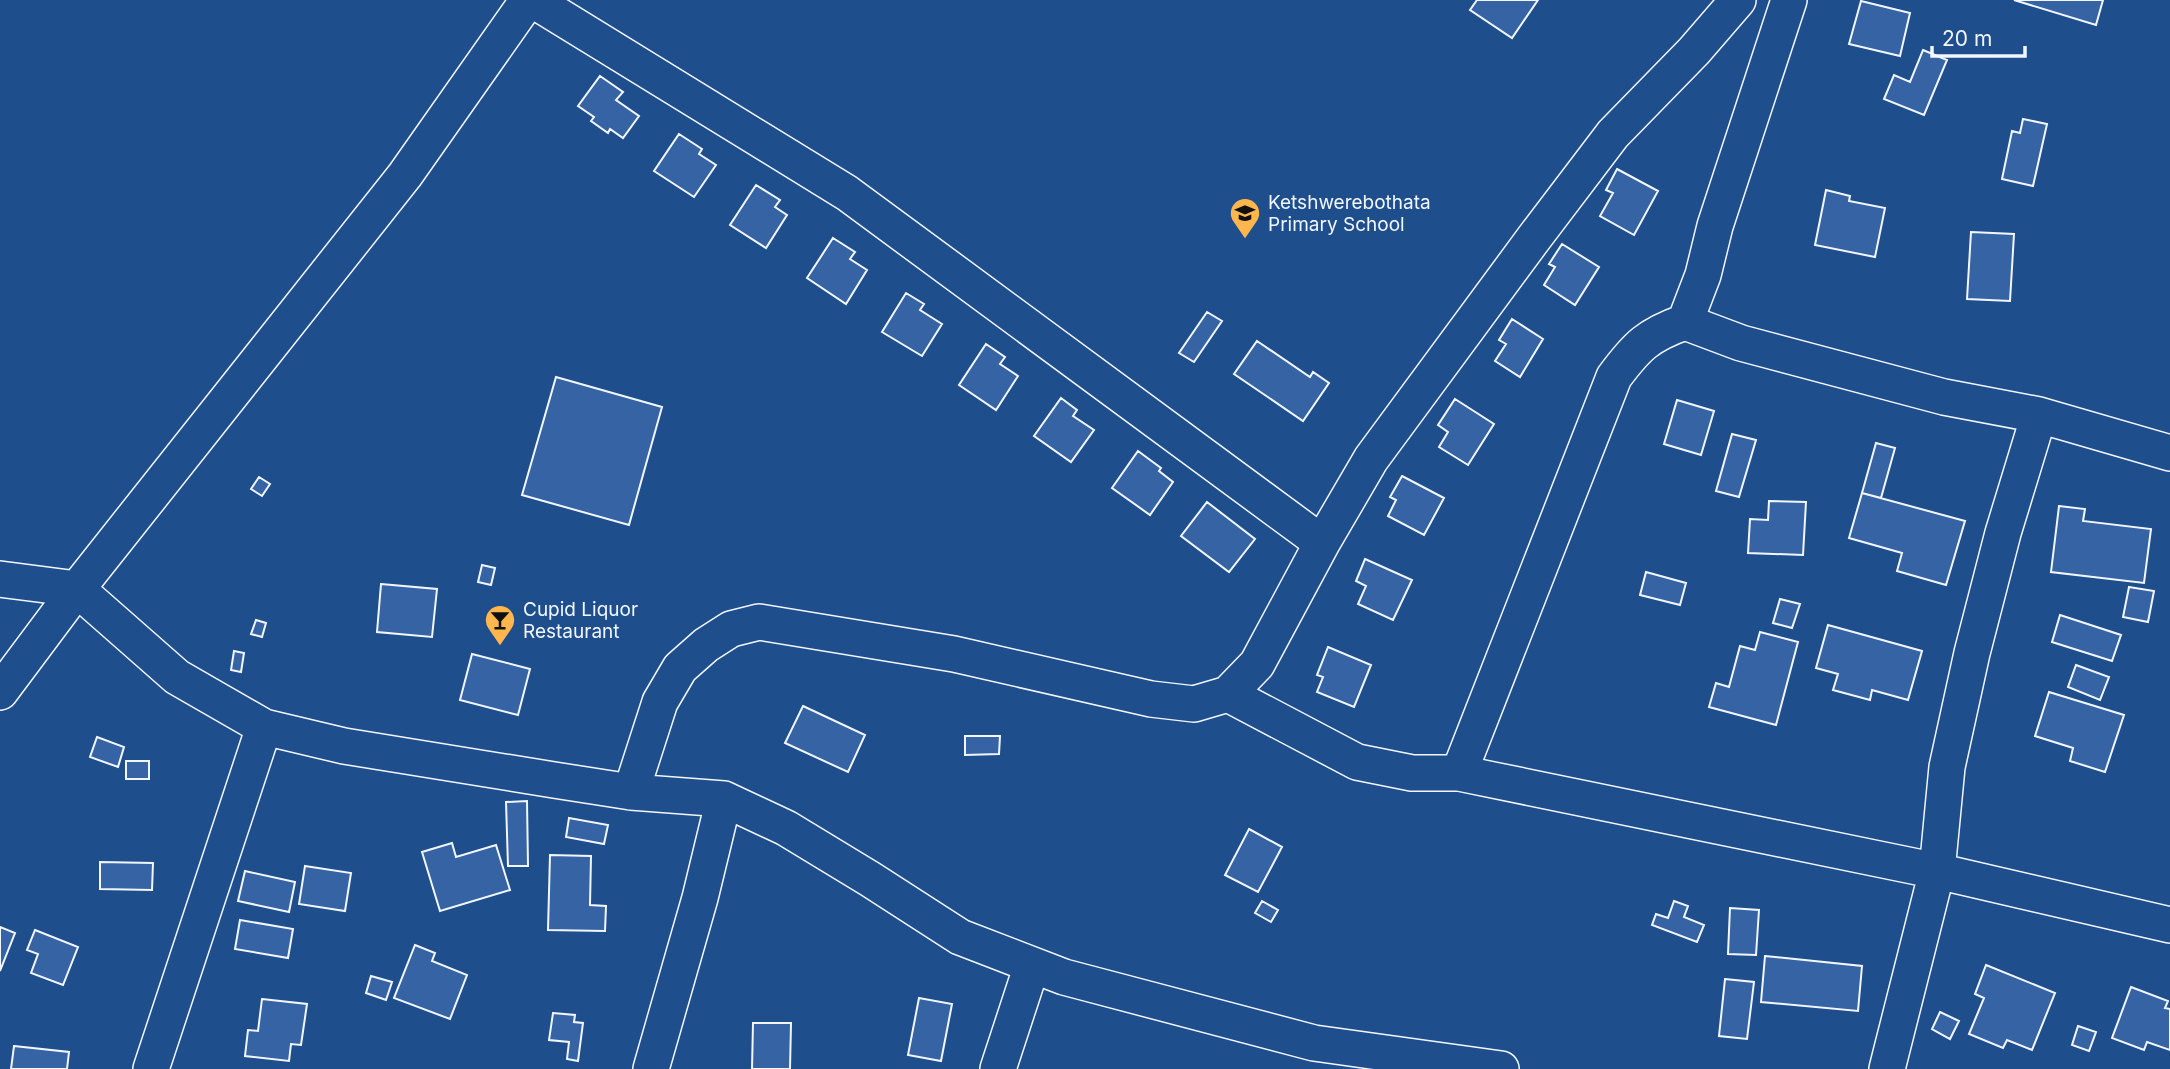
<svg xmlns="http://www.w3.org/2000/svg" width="2170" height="1069" viewBox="0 0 2170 1069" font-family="Inter,sans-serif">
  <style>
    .building { fill: #3563a3; stroke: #f2f6ff; stroke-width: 2 }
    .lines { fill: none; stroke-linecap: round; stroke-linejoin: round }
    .minor-casing { stroke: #f2f6ff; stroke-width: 38 }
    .minor { stroke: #1f4e8c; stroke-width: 35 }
    .labels { text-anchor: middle; stroke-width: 5; stroke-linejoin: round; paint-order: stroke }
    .poi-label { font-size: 19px; fill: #f2f6ff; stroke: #1f4e8c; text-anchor: start }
  </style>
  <rect width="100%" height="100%" fill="#1f4e8c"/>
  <path class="building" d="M 1477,0 L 1538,0 L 1512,38 L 1470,10 Z
    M 2014,0 L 2103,0 L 2096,25 Z
    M 1861,1 L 1910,13 L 1900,56 L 1849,44 Z
    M 1923,50 L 1947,60 L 1924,115 L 1884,99 L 1894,75 L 1910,82 Z
    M 600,76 L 623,92 L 616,100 L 639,116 L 623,138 L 610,129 L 608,133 L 591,121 L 594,117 L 578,106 Z
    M 2023,119 L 2047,124 L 2033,186 L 2002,179 L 2012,131 L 2020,133 Z
    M 679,134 L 702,149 L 699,154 L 716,165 L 694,197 L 654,171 Z
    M 1617,169 L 1658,191 L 1634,235 L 1600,216 L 1613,193 L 1606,190 Z
    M 756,185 L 780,200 L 775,207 L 787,215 L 766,248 L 730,225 Z
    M 1826,190 L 1850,196 L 1849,201 L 1885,208 L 1875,257 L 1815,245 Z
    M 1971,232 L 2014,234 L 2010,301 L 1967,299 Z
    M 833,238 L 855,252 L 850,259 L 867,270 L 846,304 L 807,278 Z
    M 1562,244 L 1599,267 L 1575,305 L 1544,285 L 1555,267 L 1549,264 Z
    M 906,293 L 924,304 L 920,310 L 942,324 L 922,356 L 882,332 Z
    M 1207,312 L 1222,321 L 1194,362 L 1179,353 Z
    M 1512,319 L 1543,339 L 1520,377 L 1495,361 L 1506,344 L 1499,340 Z
    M 1257,341 L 1310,377 L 1313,372 L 1329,383 L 1303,421 L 1234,374 Z
    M 986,344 L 1005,357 L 1000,364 L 1018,376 L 996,410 L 959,385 Z
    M 556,377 L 662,407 L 629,525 L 522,495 Z
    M 1061,398 L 1077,410 L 1073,416 L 1094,430 L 1071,462 L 1034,436 Z
    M 1455,399 L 1494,424 L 1468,465 L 1439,447 L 1448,432 L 1438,425 Z
    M 1677,400 L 1714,411 L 1701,455 L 1664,444 Z
    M 1732,434 L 1756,440 L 1739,497 L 1716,491 Z
    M 1876,443 L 1895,448 L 1881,498 L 1862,493 Z
    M 1138,451 L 1161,468 L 1159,471 L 1173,482 L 1150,515 L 1112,488 Z
    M 1402,476 L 1444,498 L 1424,535 L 1388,516 L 1396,500 L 1390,497 Z
    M 259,477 L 270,484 L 262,496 L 251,489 Z
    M 1862,493 L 1965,521 L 1946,585 L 1897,571 L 1902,553 L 1849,538 Z
    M 1769,501 L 1806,502 L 1803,555 L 1748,553 L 1750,519 L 1768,520 Z
    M 1207,502 L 1255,539 L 1229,572 L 1181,536 Z
    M 2059,506 L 2085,509 L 2083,521 L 2151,529 L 2144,583 L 2051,572 Z
    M 1365,559 L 1412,580 L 1393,620 L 1358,604 L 1366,586 L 1356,581 Z
    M 482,565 L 495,568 L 491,585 L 478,582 Z
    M 1646,572 L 1686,583 L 1680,605 L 1640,595 Z
    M 381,584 L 437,589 L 432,637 L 377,632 Z
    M 2129,587 L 2154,591 L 2148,622 L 2123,617 Z
    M 1780,599 L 1800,604 L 1792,628 L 1773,623 Z
    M 2060,615 L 2121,635 L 2112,661 L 2052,642 Z
    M 256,620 L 266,623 L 262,637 L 251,634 Z
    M 1828,625 L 1922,651 L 1908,700 L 1872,690 L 1870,700 L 1833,690 L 1838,674 L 1816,668 Z
    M 1760,632 L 1798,642 L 1776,725 L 1709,707 L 1716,683 L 1729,687 L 1740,646 L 1755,650 Z
    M 1328,647 L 1371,665 L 1354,707 L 1317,692 L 1323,677 L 1317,675 Z
    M 234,651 L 244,653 L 241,672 L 231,670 Z
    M 472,654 L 530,669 L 518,715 L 460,700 Z
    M 2076,665 L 2109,677 L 2100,700 L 2068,687 Z
    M 2049,692 L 2124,715 L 2105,772 L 2070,761 L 2073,748 L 2035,736 Z
    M 803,706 L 865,735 L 848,772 L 785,743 Z
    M 965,736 L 1000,736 L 999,754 L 965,755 Z
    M 97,737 L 124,747 L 118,767 L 90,757 Z
    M 126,761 L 149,761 L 149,779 L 126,779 Z
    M 527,801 L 528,866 L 508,866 L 506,802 Z
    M 569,818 L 608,825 L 604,844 L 566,837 Z
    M 1249,829 L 1282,847 L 1258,892 L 1225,875 Z
    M 452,843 L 456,857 L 496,845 L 510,890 L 440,911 L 422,852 Z
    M 550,855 L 591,856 L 590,905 L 606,906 L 605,931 L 548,930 Z
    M 100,862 L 153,863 L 152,890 L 100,889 Z
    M 305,866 L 351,873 L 345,911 L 299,904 Z
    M 245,871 L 295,882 L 289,912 L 238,901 Z
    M 1262,901 L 1278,910 L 1271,922 L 1255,913 Z
    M 1674,901 L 1688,906 L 1684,917 L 1704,925 L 1697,942 L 1652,925 L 1656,914 L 1668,918 Z
    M 1730,908 L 1759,910 L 1756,955 L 1728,954 Z
    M 240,920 L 293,929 L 288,958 L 235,949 Z
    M 0,927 L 15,933 L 0,971 Z
    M 35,930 L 78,947 L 63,985 L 31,973 L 38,954 L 27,950 Z
    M 415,945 L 435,953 L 432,961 L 467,975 L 450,1019 L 394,998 Z
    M 1765,956 L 1862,966 L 1858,1011 L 1761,1002 Z
    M 1986,965 L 2055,993 L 2032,1050 L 2007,1040 L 2003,1048 L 1969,1034 L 1984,998 L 1975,994 Z
    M 371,976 L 392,982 L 386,1000 L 366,993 Z
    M 1725,979 L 1754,982 L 1747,1039 L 1719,1036 Z
    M 2131,987 L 2168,1001 L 2165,1008 L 2170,1009 L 2170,1050 L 2147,1042 L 2144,1050 L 2112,1038 Z
    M 919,998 L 952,1004 L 941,1061 L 908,1055 Z
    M 262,999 L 307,1004 L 301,1045 L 291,1044 L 289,1061 L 245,1056 L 248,1030 L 258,1031 Z
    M 1940,1012 L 1959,1021 L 1950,1039 L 1932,1029 Z
    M 553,1013 L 575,1015 L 574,1022 L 583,1023 L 578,1061 L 567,1059 L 569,1042 L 549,1040 Z
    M 753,1023 L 791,1023 L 790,1069 L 752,1069 Z
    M 2078,1026 L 2096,1032 L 2089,1051 L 2072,1045 Z
    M 14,1046 L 69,1052 L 67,1069 L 11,1069 Z"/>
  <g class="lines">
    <g class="minor-casing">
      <path id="minor" d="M 533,0 L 847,193 L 1322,543
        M 1685,322 L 1703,275 L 1715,226 L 1789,0
        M 0,579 L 77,589 L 177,677 L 264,727 L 344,746 L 554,780 L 631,792 L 724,799 L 786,828 L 870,879 L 960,937 L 1064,977 L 1314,1043 L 1501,1069
        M 0,692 L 77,589 L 405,175 L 528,0
        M 1228,694 L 1357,762 L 1412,773 L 1459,773 L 1937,871 L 2170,925
        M 1459,773 L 1614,377 C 1637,346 1648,335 1685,322 L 1741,343 L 1944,397 L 2039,415 L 2170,453
        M 631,792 L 660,702 L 680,668 L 706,645 L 731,629 L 759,622 L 954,654 L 1151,699 L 1194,704 L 1228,694 L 1257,664 L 1322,543 L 1371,459 L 1534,238 L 1613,134 L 1694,51 L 1738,0
        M 151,1069 L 264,727
        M 651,1069 L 700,898 L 724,799
        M 998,1069 L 1032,965
        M 1887,1069 L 1937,871 L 1947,767 L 1972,653 L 2003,533 L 2039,415"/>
    </g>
    <use href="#minor" class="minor"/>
  </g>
  <defs>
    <g id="school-pin" transform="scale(1.575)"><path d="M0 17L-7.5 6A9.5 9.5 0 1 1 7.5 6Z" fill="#ffb74d" stroke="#1f4e8c"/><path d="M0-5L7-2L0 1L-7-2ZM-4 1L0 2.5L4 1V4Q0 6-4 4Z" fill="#111"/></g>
    <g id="bar-pin" transform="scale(1.575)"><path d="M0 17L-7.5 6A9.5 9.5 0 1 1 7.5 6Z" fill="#ffb74d" stroke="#1f4e8c"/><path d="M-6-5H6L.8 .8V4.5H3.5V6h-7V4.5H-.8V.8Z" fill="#111"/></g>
  </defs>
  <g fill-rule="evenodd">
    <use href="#school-pin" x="1245" y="213"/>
    <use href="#bar-pin" x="500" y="620"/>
  </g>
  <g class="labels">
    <g class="poi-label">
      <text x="1268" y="209">Ketshwerebothata<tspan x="1268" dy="22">Primary School</tspan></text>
      <text x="523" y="616">Cupid Liquor<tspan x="523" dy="22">Restaurant</tspan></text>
    </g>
  </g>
  <path d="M1932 46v10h93v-10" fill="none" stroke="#f2f6ff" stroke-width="3.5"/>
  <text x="1942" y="46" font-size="21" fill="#f2f6ff" stroke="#1f4e8c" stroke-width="5" paint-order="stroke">20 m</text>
</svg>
